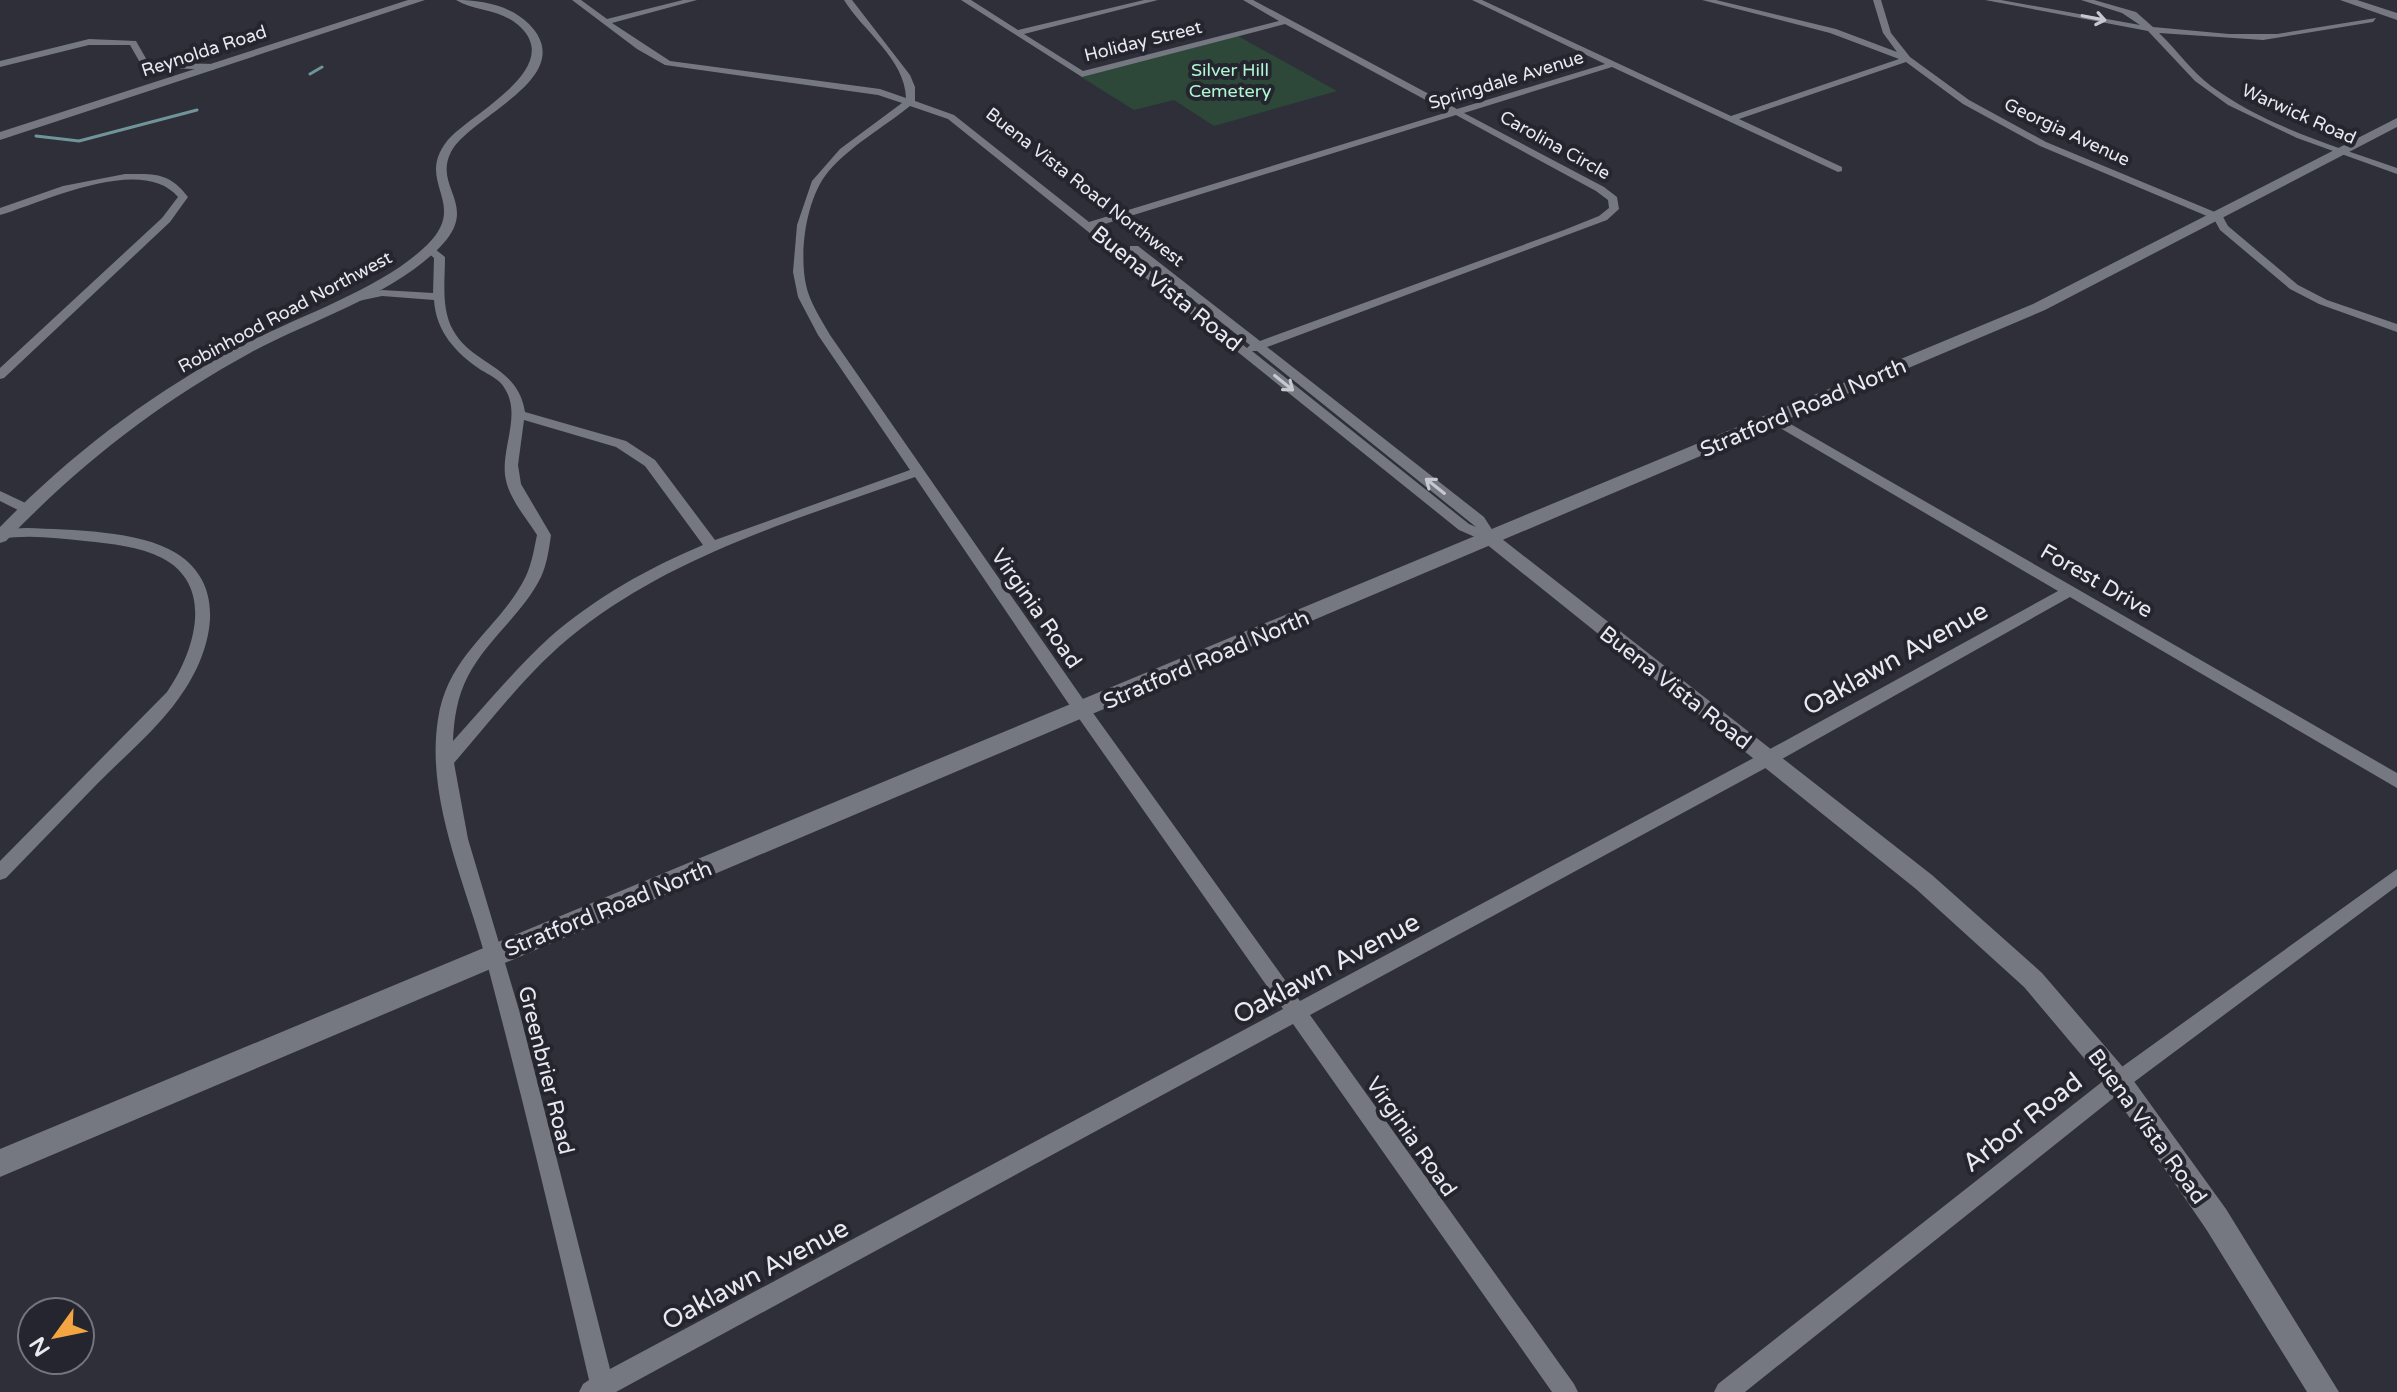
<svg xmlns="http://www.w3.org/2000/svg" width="2397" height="1392" viewBox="0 0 2397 1392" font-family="'Varela Round',sans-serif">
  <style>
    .green { fill: #2d4739 }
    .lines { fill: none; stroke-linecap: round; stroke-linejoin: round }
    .stream { stroke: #6f959b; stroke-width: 3 }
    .minor { fill: #757781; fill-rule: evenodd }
    .tertiary { fill: #757781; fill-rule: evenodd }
    .secondary { fill: #757781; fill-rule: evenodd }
    .oneway { stroke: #c6c8cf }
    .labels { text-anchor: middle; stroke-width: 8; stroke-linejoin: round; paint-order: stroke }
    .far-street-label { font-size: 18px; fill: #e9eaf0; stroke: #24252e }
    .far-park-label { font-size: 18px; fill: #b0f7d2; stroke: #24252e }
    .street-label { font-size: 22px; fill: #e9eaf0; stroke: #24252e }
    .near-street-label { font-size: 26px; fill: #e9eaf0; stroke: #24252e }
  </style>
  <rect width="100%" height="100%" fill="#2e2f38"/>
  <path class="green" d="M 1238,36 L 1337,91 L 1214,126 L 1174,100 L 1134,110 L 1081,77 Z"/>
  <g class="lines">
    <path class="stream" d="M 310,74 L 322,67
      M 36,136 L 79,141 L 197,110"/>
    <path class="minor" d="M 572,0 L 581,0 L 607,19 L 683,0 L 697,0 L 612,23 L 670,61 L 880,89 L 906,98 C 905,59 863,31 844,0 L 852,0 L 910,75 L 915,87 L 915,101 L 954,115 L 1089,222 L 1448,112 L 1285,24 L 1082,77 L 961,0 L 971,0 L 1018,30 L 1144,0 L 1158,0 L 1024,34 L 1083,71 L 1279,21 L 1243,0 L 1253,0 L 1457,109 L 1605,64 L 1472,0 L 1482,0 L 1731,116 L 1899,59 L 1830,33 L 1702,0 L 1716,0 L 1836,29 L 1897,52 L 1883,33 L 1873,0 L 1881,0 L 1891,33 L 1910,57 L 1969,100 L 2046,142 L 2222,215 L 2228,226 L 2298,285 L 2327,300 L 2397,324 L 2397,332 L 2319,304 L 2290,289 L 2220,230 L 2214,219 L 2040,146 L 1963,104 L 1906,62 L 1739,119 L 1842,167 L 1842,171 L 1838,172 L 1612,67 L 1464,113 L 1604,187 L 1617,197 L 1619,209 L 1607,220 L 1267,347 L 1484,517 L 1498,539 L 1491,544 L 1459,530 L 948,119 L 910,106 C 883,128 851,145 828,172 C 806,199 799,252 806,285 C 810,303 821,319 830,335 L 1078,692 L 1300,1001 L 1761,754 L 2058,591 L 1770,422 L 1769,419 L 1775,415 L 2397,773 L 2397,788 L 2070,597 L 1773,764 L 1310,1015 L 1574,1384 L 1578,1392 L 1552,1392 L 1293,1024 L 616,1392 L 579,1392 L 583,1384 L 589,1380 C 557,1242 524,1104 488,967 C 468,888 425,802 438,719 C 448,653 500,629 526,576 C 532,563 534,549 537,535 C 525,516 508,498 505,475 C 502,446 521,415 505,389 C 500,379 489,375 481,370 C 456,353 436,332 434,300 L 382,296 L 349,303 L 343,300 L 382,290 L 433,293 L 434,258 L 426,251 L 435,249 L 445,257 C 445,281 441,309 453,330 C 473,366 518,365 525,412 L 626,441 L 655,460 L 715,540 L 910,470 L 818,335 L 798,297 L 793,272 L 797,225 L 812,181 L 840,149 L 902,103 L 878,95 L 665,65 L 637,49 ZM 1456,115 L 1596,191 L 1608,200 L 1609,208 L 1599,216 L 1564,230 L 1260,341 L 1138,246 L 1130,246 L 1130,250 L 1250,345 L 1247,348 L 1095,227 ZM 1252,351 L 1257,351 L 1476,527 L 1469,524 ZM 524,420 L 616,447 L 645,466 L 703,545 C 648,568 595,598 550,637 C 515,669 485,706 453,741 C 454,719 457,697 468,676 C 487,639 523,614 541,577 C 547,564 549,549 551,535 L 521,484 L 518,465 ZM 915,477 L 1066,700 L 1283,1009 L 610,1369 L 519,1010 L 468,839 L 454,763 C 494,717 531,667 579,630 C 678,553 798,519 915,477 Z
      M 1985,0 L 2001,0 L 2140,25 L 2122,13 L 2081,0 L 2094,0 L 2136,12 L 2153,27 L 2229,34 L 2277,34 L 2376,18 L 2373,22 L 2263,40 L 2159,33 C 2177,50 2191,71 2211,86 C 2265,126 2334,146 2397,168 L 2397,174 L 2297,138 L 2228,105 L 2195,81 L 2148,31 Z
      M 89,39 L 136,41 L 148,62 L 213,64 L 217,67 L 213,70 L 145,67 L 142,66 L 130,45 L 89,45 L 0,67 L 0,61 Z
      M 125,174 C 155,174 169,172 188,197 L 170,222 L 4,378 L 0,379 L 0,368 L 162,218 L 178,197 C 142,154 44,202 0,215 L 0,208 L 63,186 Z
      M 0,491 L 34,507 L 36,510 L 34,513 L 24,513 L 0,501 Z
      M 27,528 C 71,530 139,530 176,553 C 231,587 210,656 179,698 C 157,729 126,755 99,782 C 68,814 37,846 6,878 L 0,880 L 0,861 L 167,692 C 194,653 216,586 162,558 C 139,546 112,544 85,541 C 57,538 28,534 0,539 L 0,529 Z
      M 2397,869 L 2397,886 L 2126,1088 L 1745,1392 L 1714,1392 L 1718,1384 L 2112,1074 Z"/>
    <path class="tertiary" d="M 456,0 C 481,0 510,5 529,24 C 581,77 469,116 451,152 C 432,189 484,206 436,251 C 388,297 309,321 250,353 C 158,403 78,466 6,541 L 0,543 L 0,527 C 71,454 151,393 241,346 C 298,316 382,289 427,245 C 470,203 414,183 447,141 C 469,114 569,67 517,24 C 499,9 474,11 456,0 Z
      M 1491,533 L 1497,535 L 1932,875 L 2042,973 L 2128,1073 L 2226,1209 L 2339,1392 L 2307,1392 L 2206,1229 L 2110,1089 L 2024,987 L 1916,889 L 1485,543 L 1482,539 Z"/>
    <path class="secondary" d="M 408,0 L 425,0 L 0,140 L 0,132 Z
      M 2340,0 L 2357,0 L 2397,13 L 2397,20 Z
      M 2397,118 L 2397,127 L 2045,310 L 0,1177 L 0,1149 L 2033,304 Z"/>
  </g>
  <defs><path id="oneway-shaft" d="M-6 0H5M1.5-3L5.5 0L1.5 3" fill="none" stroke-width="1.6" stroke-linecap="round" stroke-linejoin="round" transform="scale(2)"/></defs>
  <g class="oneway">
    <use href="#oneway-shaft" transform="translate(2094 18) rotate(11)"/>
    <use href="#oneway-shaft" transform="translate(1284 383) rotate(39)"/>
    <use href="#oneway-shaft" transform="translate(1435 486) rotate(-142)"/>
  </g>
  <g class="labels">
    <g class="far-street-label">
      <text transform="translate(1143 41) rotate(-14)" y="6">Holiday Street</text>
      <text transform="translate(204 51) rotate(-18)" y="6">Reynolda Road</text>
      <text transform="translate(1506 80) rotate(-17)" y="6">Springdale Avenue</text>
      <text transform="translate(2299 114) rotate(24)" y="6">Warwick Road</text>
      <text transform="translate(2067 132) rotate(25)" y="6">Georgia Avenue</text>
      <text transform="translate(1555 145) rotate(29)" y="6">Carolina Circle</text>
      <text transform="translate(1085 187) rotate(38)" y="6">Buena Vista Road Northwest</text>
      <text transform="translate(285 312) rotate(-28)" y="6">Robinhood Road Northwest</text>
    </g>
    <g class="far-park-label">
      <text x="1230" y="76">Silver Hill<tspan x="1230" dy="21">Cemetery</tspan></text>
    </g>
    <g class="street-label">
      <text transform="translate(1167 288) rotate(39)" y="8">Buena Vista Road</text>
      <text transform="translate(1803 407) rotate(-23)" y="8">Stratford Road North</text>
      <text transform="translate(2097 580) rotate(30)" y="8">Forest Drive</text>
      <text transform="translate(1037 608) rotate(55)" y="8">Virginia Road</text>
      <text transform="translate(1206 659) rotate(-23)" y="8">Stratford Road North</text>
      <text transform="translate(1676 687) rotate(38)" y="8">Buena Vista Road</text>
      <text transform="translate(608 908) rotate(-22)" y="8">Stratford Road North</text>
      <text transform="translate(547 1070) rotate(76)" y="8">Greenbrier Road</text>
      <text transform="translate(2148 1126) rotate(54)" y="8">Buena Vista Road</text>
      <text transform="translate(1412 1136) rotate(55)" y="8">Virginia Road</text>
    </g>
    <g class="near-street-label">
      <text transform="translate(1895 658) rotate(-29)" y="9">Oaklawn Avenue</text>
      <text transform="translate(1326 968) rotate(-28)" y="9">Oaklawn Avenue</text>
      <text transform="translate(2022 1122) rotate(-38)" y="9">Arbor Road</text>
      <text transform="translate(755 1274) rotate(-28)" y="9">Oaklawn Avenue</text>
    </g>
  </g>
  <g transform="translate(56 1336) rotate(237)"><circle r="38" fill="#24252e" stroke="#73747c" stroke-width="2"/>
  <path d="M0-6L14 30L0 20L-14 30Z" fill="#f3a542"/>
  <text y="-12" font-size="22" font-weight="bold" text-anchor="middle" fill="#e9eaf0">N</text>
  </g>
</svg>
